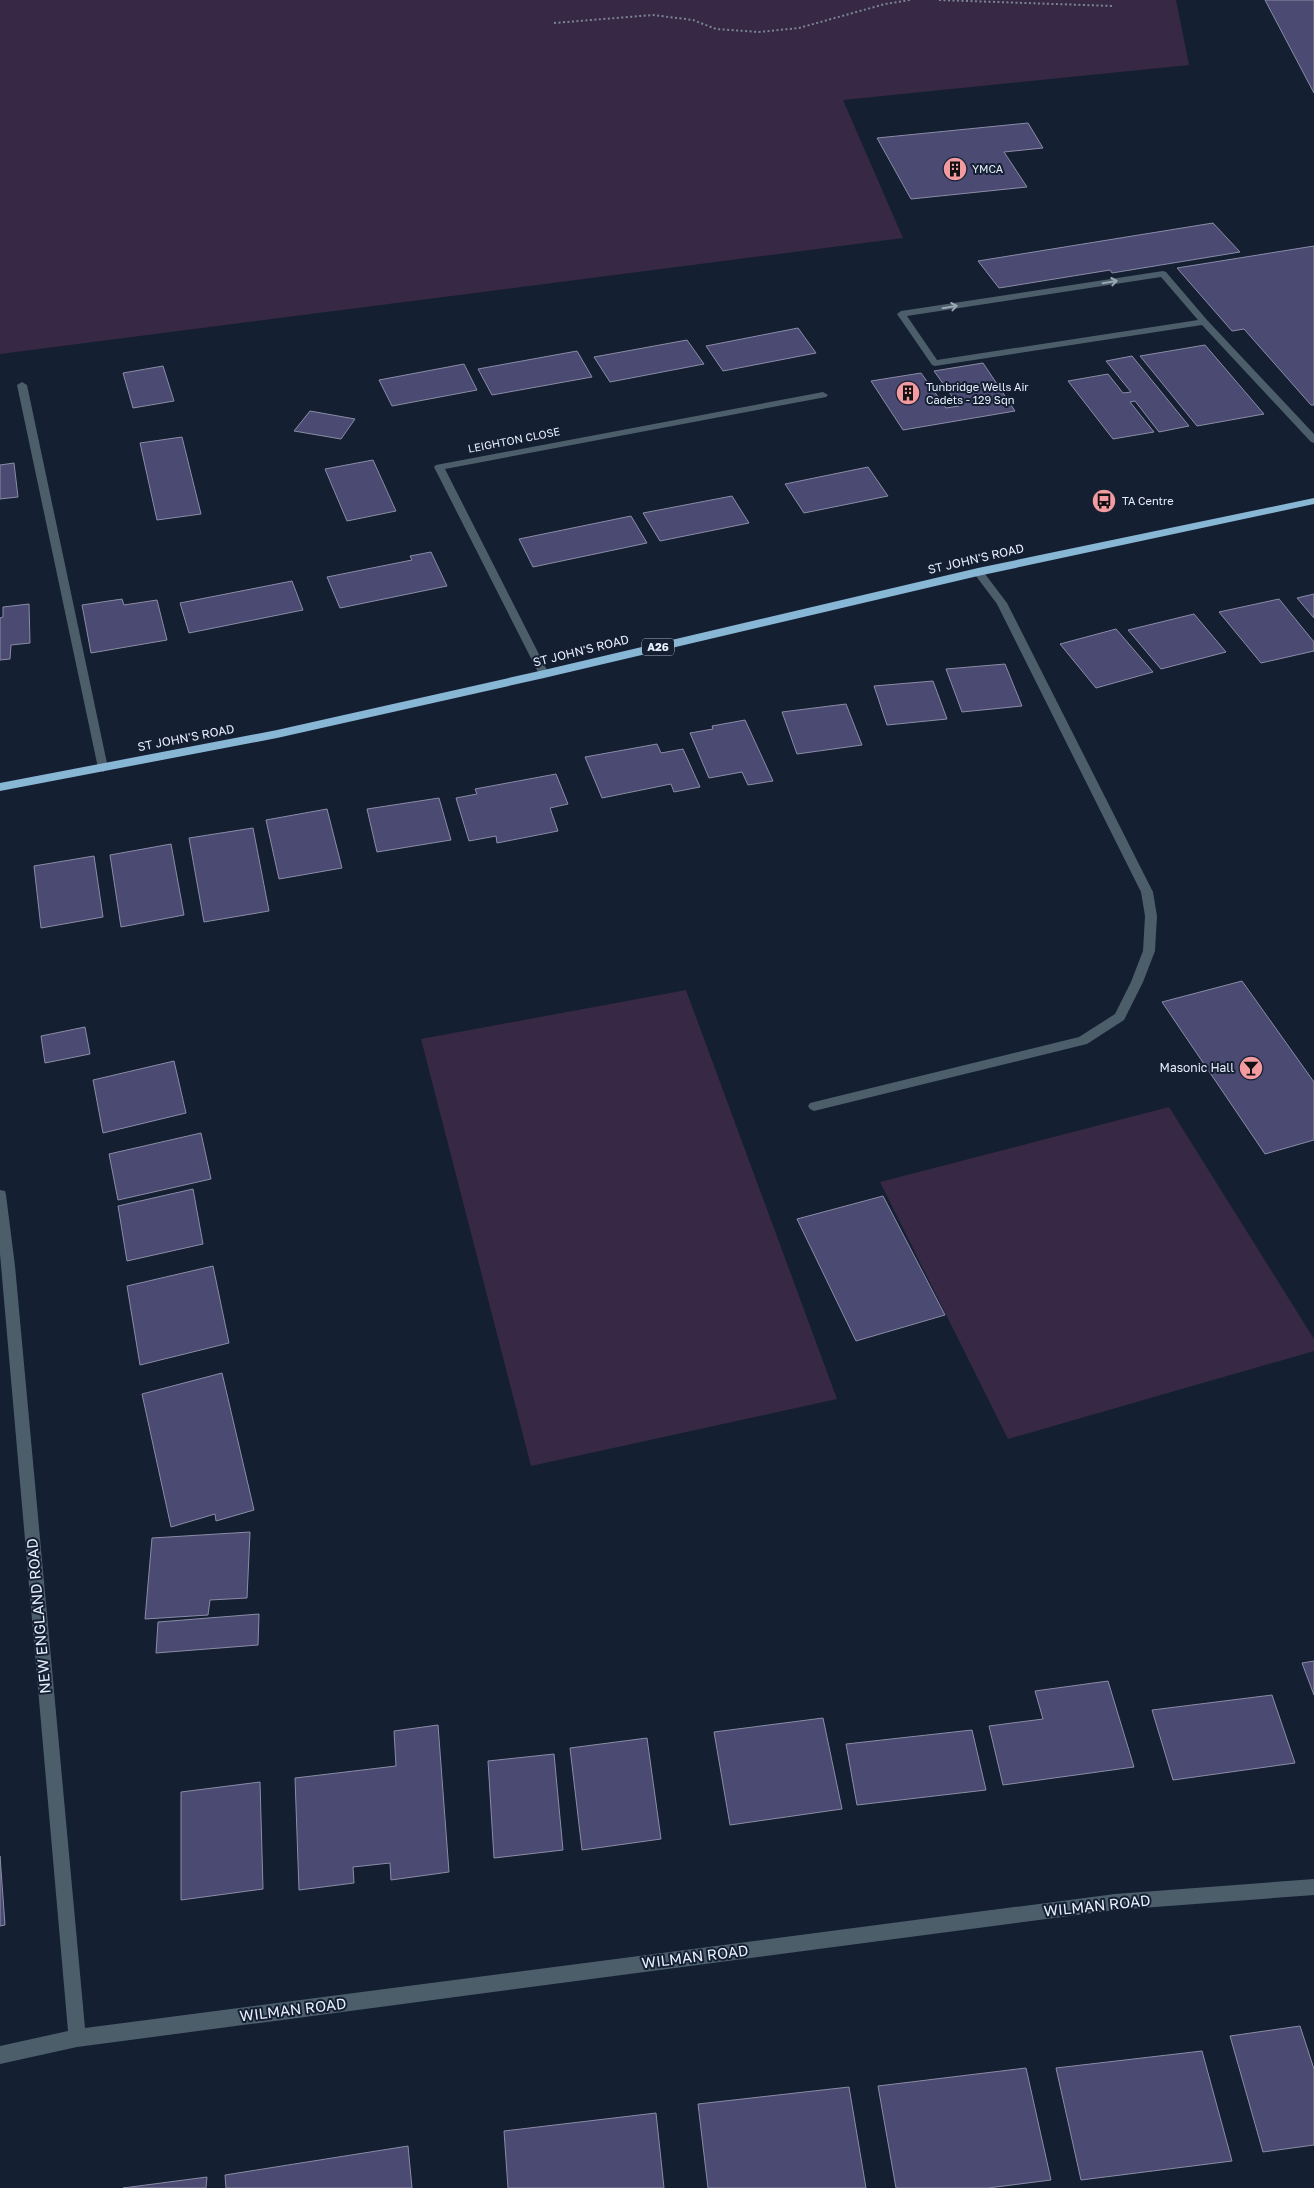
<svg xmlns="http://www.w3.org/2000/svg" width="1314" height="2188" viewBox="0 0 1314 2188" font-family="'Golos Text',sans-serif">
  <style>
    .green { fill: #372845 }
    .building { fill: #4b4a72; stroke: #8b8ca6 }
    .lines { fill: none; stroke-linecap: round; stroke-linejoin: round }
    .path { stroke: #7c8595; stroke-width: 2; stroke-dasharray: 2 2.5; stroke-linecap: butt }
    .lane { fill: #4c5e6a; fill-rule: evenodd }
    .street { fill: #4c5e6a; fill-rule: evenodd }
    .highway { fill: #88b6d5; fill-rule: evenodd }
    .oneway { stroke: #9aa6b3 }
    .labels { text-anchor: middle; stroke-width: 4; stroke-linejoin: round; paint-order: stroke }
    .far-poi-label { font-size: 11px; fill: #e7effc; stroke: #141f32; text-anchor: start }
    .far-street-label { font-size: 11px; fill: #e7effc; stroke: #141f32 }
    .shield { fill: #141f32; stroke: #a8b1bf; stroke-width: 1 }
    .shield-label { font-size: 11px; font-weight: bold; fill: #e7effc }
    .street-label { font-size: 12px; fill: #e7effc; stroke: #141f32 }
    .poi-label { font-size: 12px; fill: #e7effc; stroke: #141f32; text-anchor: end }
    .near-street-label { font-size: 15px; fill: #e7effc; stroke: #141f32 }
  </style>
  <rect width="100%" height="100%" fill="#141f32"/>
  <path class="green" d="M 0,0 L 1176,0 L 1189,65 L 843,100 L 903,238 L 0,354 Z
    M 686,990 L 837,1399 L 531,1466 L 421,1039 Z
    M 1169,1107 L 1314,1339 L 1314,1351 L 1008,1439 L 880,1182 Z"/>
  <path class="building" d="M 1265,0 L 1314,0 L 1314,93 Z
    M 1028,123 L 1043,148 L 1004,152 L 1027,187 L 911,199 L 877,138 Z
    M 1213,223 L 1240,252 L 1112,273 L 1110,270 L 999,288 L 978,261 Z
    M 1314,246 L 1314,405 L 1311,405 L 1244,329 L 1232,331 L 1177,268 Z
    M 798,328 L 816,353 L 723,371 L 706,346 Z
    M 687,340 L 704,364 L 610,382 L 594,357 Z
    M 1205,345 L 1264,414 L 1197,426 L 1140,356 Z
    M 577,351 L 592,377 L 492,395 L 478,369 Z
    M 1132,356 L 1189,426 L 1159,432 L 1135,401 L 1130,402 L 1154,432 L 1113,439 L 1068,381 L 1108,374 L 1123,393 L 1131,392 L 1106,361 Z
    M 983,363 L 1015,411 L 903,430 L 871,381 L 921,373 L 946,408 L 959,406 L 934,371 Z
    M 464,364 L 477,390 L 392,406 L 379,380 Z
    M 163,366 L 174,401 L 133,408 L 123,373 Z
    M 310,411 L 355,419 L 341,439 L 294,431 Z
    M 182,437 L 201,514 L 157,520 L 140,443 Z
    M 373,460 L 396,511 L 347,521 L 325,469 Z
    M 14,463 L 18,497 L 0,499 L 0,465 Z
    M 868,467 L 888,496 L 804,513 L 785,484 Z
    M 732,496 L 749,523 L 660,541 L 643,513 Z
    M 631,516 L 647,543 L 533,567 L 519,539 Z
    M 431,552 L 447,586 L 340,608 L 327,577 L 412,560 L 410,556 Z
    M 292,581 L 303,610 L 189,633 L 180,603 Z
    M 1314,594 L 1314,618 L 1297,598 Z
    M 122,599 L 124,605 L 157,600 L 167,640 L 91,653 L 82,605 Z
    M 1279,599 L 1314,642 L 1314,651 L 1261,663 L 1219,612 Z
    M 29,604 L 30,643 L 11,645 L 10,659 L 0,660 L 0,618 L 3,617 L 3,607 Z
    M 1194,614 L 1226,652 L 1161,669 L 1128,630 Z
    M 1116,629 L 1153,672 L 1096,688 L 1060,644 Z
    M 1005,664 L 1022,706 L 962,712 L 946,669 Z
    M 933,681 L 947,719 L 887,725 L 874,686 Z
    M 846,704 L 862,745 L 797,754 L 782,712 Z
    M 745,720 L 773,781 L 748,785 L 742,772 L 709,778 L 690,733 L 713,729 L 712,726 Z
    M 657,744 L 661,753 L 683,749 L 700,787 L 674,792 L 671,784 L 602,798 L 585,757 Z
    M 556,774 L 568,804 L 550,808 L 558,831 L 497,843 L 496,836 L 469,841 L 456,798 L 477,794 L 475,789 Z
    M 439,798 L 451,840 L 377,852 L 367,809 Z
    M 327,809 L 342,868 L 279,879 L 266,820 Z
    M 253,828 L 269,911 L 204,922 L 189,838 Z
    M 171,844 L 184,915 L 121,927 L 110,855 Z
    M 94,856 L 103,917 L 41,928 L 34,866 Z
    M 1242,981 L 1314,1082 L 1314,1140 L 1265,1154 L 1162,1002 Z
    M 85,1027 L 90,1054 L 45,1063 L 41,1036 Z
    M 174,1061 L 186,1113 L 103,1133 L 93,1080 Z
    M 201,1133 L 211,1179 L 118,1200 L 109,1154 Z
    M 193,1189 L 203,1244 L 127,1261 L 118,1206 Z
    M 883,1196 L 945,1315 L 856,1341 L 797,1219 Z
    M 213,1266 L 229,1343 L 140,1365 L 127,1286 Z
    M 222,1373 L 254,1510 L 216,1521 L 215,1514 L 171,1527 L 142,1394 Z
    M 250,1532 L 247,1598 L 210,1600 L 208,1615 L 145,1619 L 152,1538 Z
    M 259,1614 L 258,1645 L 156,1653 L 158,1622 Z
    M 1314,1661 L 1314,1695 L 1302,1663 Z
    M 1108,1681 L 1134,1767 L 1003,1785 L 989,1726 L 1043,1719 L 1035,1691 Z
    M 1272,1695 L 1295,1763 L 1173,1780 L 1152,1710 Z
    M 823,1718 L 842,1809 L 730,1825 L 714,1732 Z
    M 438,1725 L 449,1872 L 391,1880 L 390,1863 L 353,1867 L 354,1883 L 299,1890 L 295,1778 L 396,1766 L 394,1731 Z
    M 972,1730 L 986,1790 L 857,1805 L 846,1744 Z
    M 647,1738 L 661,1839 L 582,1850 L 570,1748 Z
    M 554,1754 L 563,1850 L 494,1858 L 488,1761 Z
    M 260,1782 L 263,1889 L 181,1900 L 181,1792 Z
    M 0,1856 L 5,1925 L 0,1926 Z
    M 1300,2026 L 1314,2069 L 1314,2145 L 1263,2152 L 1230,2036 Z
    M 1202,2051 L 1232,2161 L 1081,2180 L 1056,2068 Z
    M 1026,2068 L 1051,2180 L 988,2188 L 896,2188 L 878,2086 Z
    M 849,2087 L 866,2188 L 708,2188 L 698,2104 Z
    M 656,2113 L 664,2188 L 508,2188 L 504,2131 Z
    M 408,2146 L 412,2188 L 226,2188 L 225,2175 Z
    M 207,2177 L 206,2188 L 123,2188 Z"/>
  <g class="lines">
    <path class="path" d="M 939,0 L 1112,6
      M 554,23 L 653,15 L 693,20 L 716,29 L 759,32 L 799,28 L 885,4 L 910,0"/>
    <path class="lane" d="M 1163,271 L 1166,272 L 1207,320 L 1314,434 L 1314,443 L 1311,442 L 1202,325 L 935,366 L 932,365 L 897,314 L 901,311 ZM 1161,277 L 1198,320 L 937,360 L 907,316 Z
      M 22,382 L 27,385 L 108,768 L 103,772 L 98,768 L 17,385 Z
      M 978,569 L 982,570 L 1007,603 L 1153,892 L 1157,916 L 1155,951 L 1143,982 L 1124,1020 L 1087,1044 L 814,1111 L 810,1109 L 808,1106 L 810,1103 L 1079,1037 L 1115,1014 L 1131,982 L 1143,951 L 1145,916 L 1141,892 L 997,604 L 973,572 Z"/>
    <path class="street" d="M 823,392 L 828,395 L 826,397 L 445,469 L 549,674 L 544,677 L 540,676 L 434,467 L 436,465 Z
      M 0,1190 L 5,1191 L 6,1195 L 15,1266 L 85,2028 L 1115,1894 L 1314,1879 L 1314,1895 L 1115,1910 L 77,2047 L 0,2064 L 0,2046 L 68,2031 L 0,1254 Z"/>
    <path class="highway" d="M 1314,498 L 1314,504 L 978,576 L 544,678 L 277,738 L 0,791 L 0,783 L 277,730 L 544,670 L 978,568 Z"/>
  </g>
  <defs><path id="oneway-shaft" d="M-6 0H5M1.5-3L5.5 0L1.5 3" fill="none" stroke-width="1.6" stroke-linecap="round" stroke-linejoin="round" transform="scale(1.25)"/></defs>
  <g class="oneway">
    <use href="#oneway-shaft" transform="translate(1110 282) rotate(-9)"/>
    <use href="#oneway-shaft" transform="translate(950 307) rotate(-9)"/>
  </g>
  <defs>
    <g id="building-disc" transform="scale(1.25)"><circle r="9.5" fill="#f49aa1" stroke="#141f32"/><path d="M-4-6H4V6H1V3H-1V6H-4ZM-2.5-4.3h1.7v1.8h-1.7ZM.8-4.3h1.7v1.8H.8ZM-2.5-1h1.7V.8h-1.7ZM.8-1h1.7V.8H.8Z" fill="#111"/></g>
    <g id="bus-disc" transform="scale(1.25)"><circle r="9.5" fill="#f49aa1" stroke="#141f32"/><path d="M-5-6H5V4H4V6H2V4H-2V6H-4V4H-5ZM-3.5-4V0h7V-4ZM-3.5 1.2v1.5H-2V1.2ZM2 1.2v1.5H3.5V1.2Z" fill="#111"/></g>
    <g id="bar-disc" transform="scale(1.25)"><circle r="9.5" fill="#f49aa1" stroke="#141f32"/><path d="M-6-5H6L.8 .8V4.5H3.5V6h-7V4.5H-.8V.8Z" fill="#111"/></g>
  </defs>
  <g fill-rule="evenodd">
    <use href="#building-disc" x="955" y="169"/>
    <use href="#building-disc" x="908" y="393"/>
    <use href="#bus-disc" x="1104" y="501"/>
    <use href="#bar-disc" x="1251" y="1068"/>
  </g>
  <g class="labels">
    <g class="far-poi-label">
      <text x="972" y="173">YMCA</text>
      <text x="926" y="391">Tunbridge Wells Air<tspan x="926" dy="13">Cadets - 129 Sqn</tspan></text>
      <text x="1122" y="505">TA Centre</text>
    </g>
    <g class="far-street-label">
      <text transform="translate(514 440) rotate(-11)" y="4">LEIGHTON CLOSE</text>
    </g>
    <rect class="shield" x="642" y="638.5" width="32" height="17" rx="4"/>
    <g class="shield-label">
      <text x="658" y="651">A26</text>
    </g>
    <g class="street-label">
      <text transform="translate(976 559) rotate(-13)" y="4">ST JOHN'S ROAD</text>
      <text transform="translate(581 651) rotate(-14)" y="4">ST JOHN'S ROAD</text>
      <text transform="translate(186 738) rotate(-11)" y="4">ST JOHN'S ROAD</text>
    </g>
    <g class="poi-label">
      <text x="1234" y="1072">Masonic Hall</text>
    </g>
    <g class="near-street-label">
      <text transform="translate(39 1616) rotate(-95)" y="5">NEW ENGLAND ROAD</text>
      <text transform="translate(1097 1906) rotate(-6)" y="5">WILMAN ROAD</text>
      <text transform="translate(695 1957) rotate(-7)" y="5">WILMAN ROAD</text>
      <text transform="translate(293 2010) rotate(-7)" y="5">WILMAN ROAD</text>
    </g>
  </g>
</svg>
